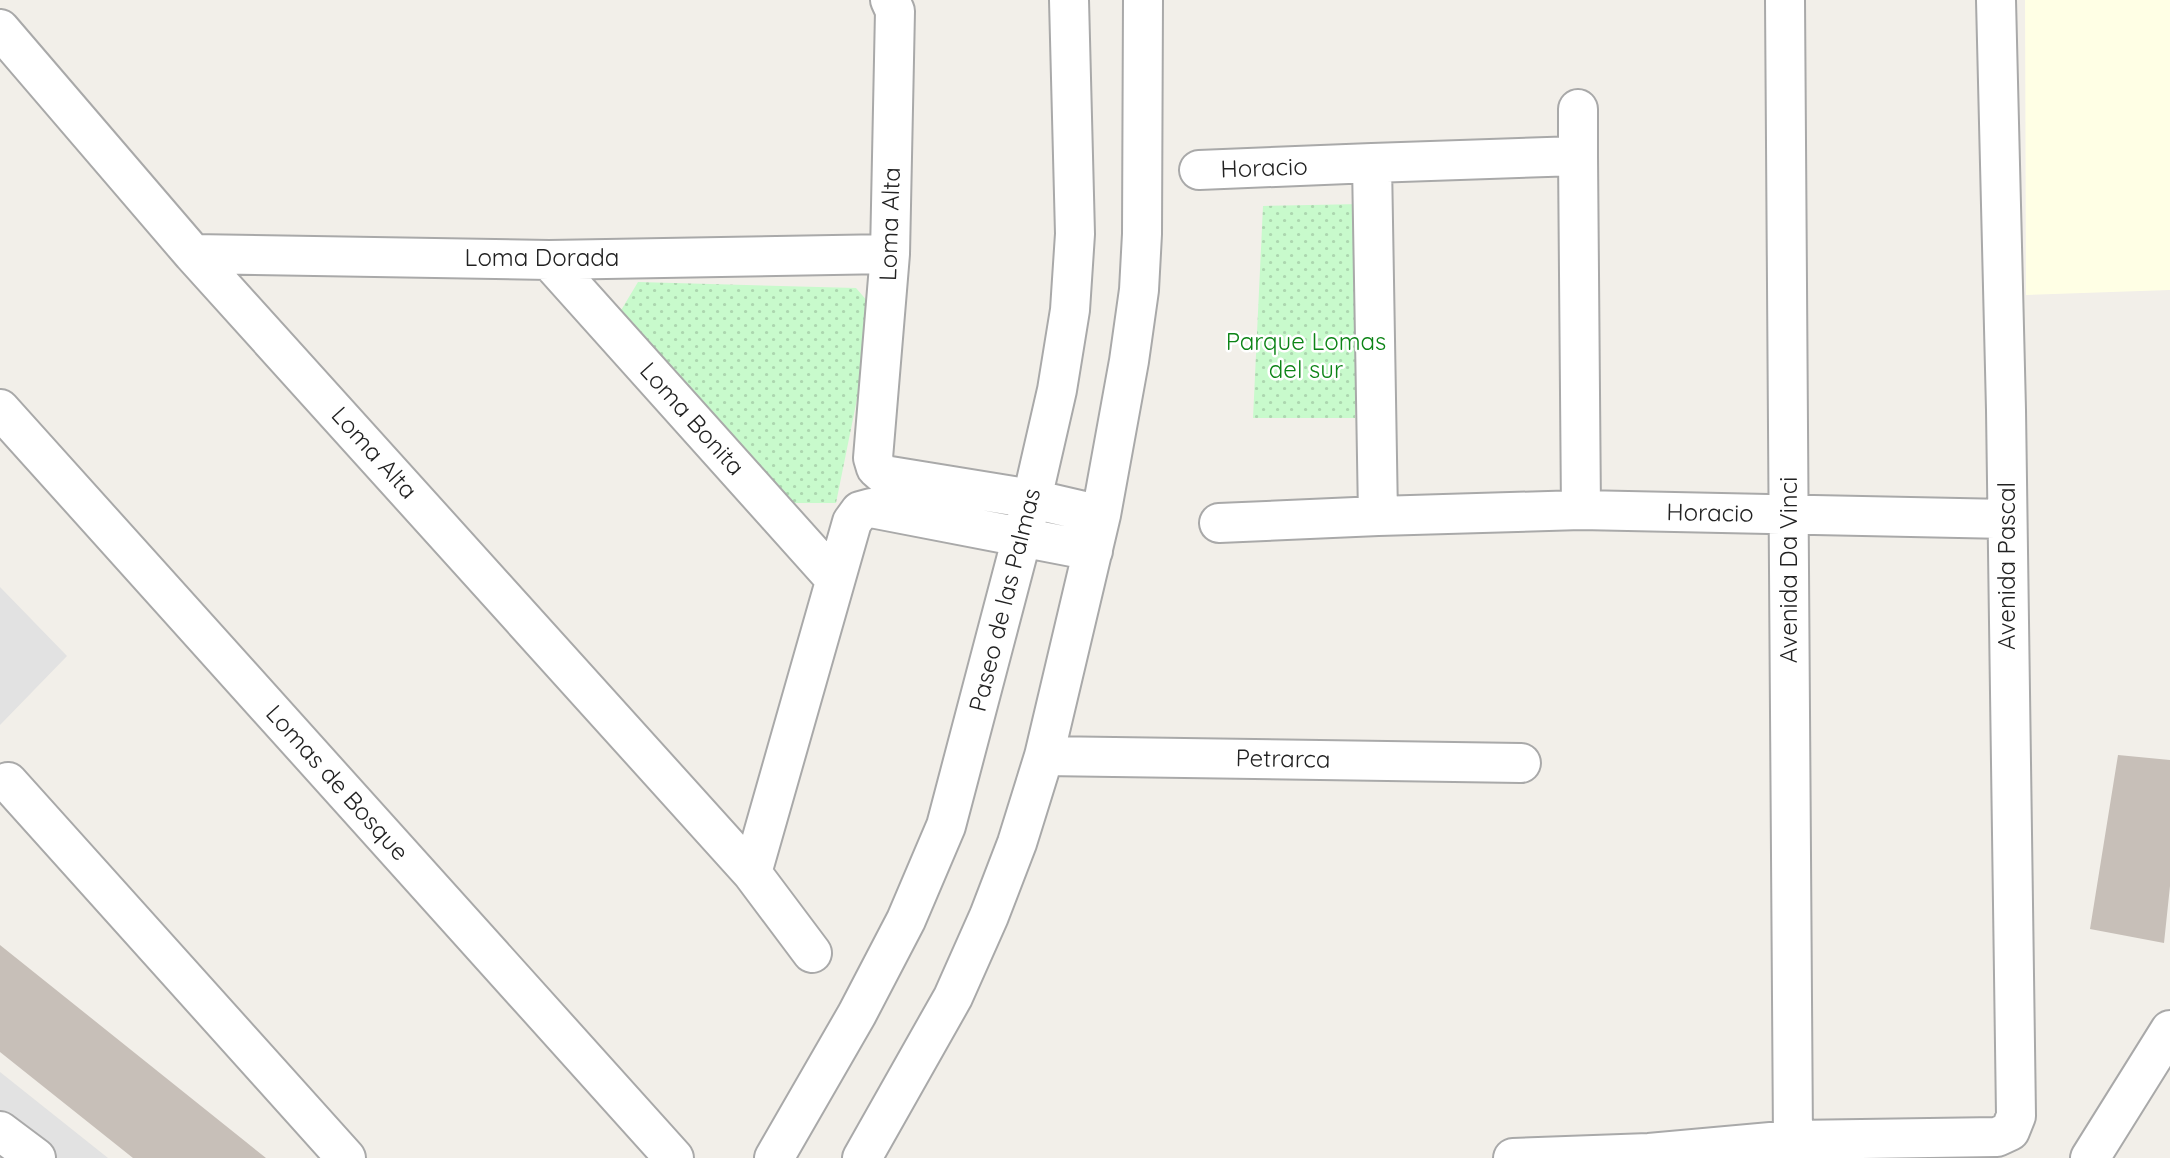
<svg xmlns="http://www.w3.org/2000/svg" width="2170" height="1158" viewBox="0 0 2170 1158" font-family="Quicksand,sans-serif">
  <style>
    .education { fill: #ffffe5 }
    .park { fill: url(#park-dots) }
    .parking { fill: #e2e2e2 }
    .building { fill: #c7bfb8 }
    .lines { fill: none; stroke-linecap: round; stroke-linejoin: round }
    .minor-casing { stroke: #a9a9a9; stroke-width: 42 }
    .minor { stroke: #fff; stroke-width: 38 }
    .labels { text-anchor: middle; stroke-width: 5; stroke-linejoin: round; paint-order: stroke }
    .street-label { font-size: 24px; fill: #222; stroke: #fff }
    .park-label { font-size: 24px; fill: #0c8416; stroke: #fff }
  </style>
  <defs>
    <pattern id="park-dots" width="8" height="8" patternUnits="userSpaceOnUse" patternTransform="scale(1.75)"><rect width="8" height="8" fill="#c8facc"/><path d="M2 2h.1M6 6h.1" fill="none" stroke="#acd6af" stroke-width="1.8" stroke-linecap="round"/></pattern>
  </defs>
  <rect width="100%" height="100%" fill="#f2efe9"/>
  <path class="education" d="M 2025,0 L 2170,0 L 2170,290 L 2026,295 Z"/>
  <path class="park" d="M 1362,204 L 1355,418 L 1253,418 L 1263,206 Z
    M 638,282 L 856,288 L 875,310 L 836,503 L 793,503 L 617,317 Z"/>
  <path class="parking" d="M 0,587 L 67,656 L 0,725 Z
    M 0,1072 L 108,1158 L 0,1158 Z"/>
  <path class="building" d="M 2118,755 L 2170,760 L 2170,886 L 2164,943 L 2090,929 Z
    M 0,945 L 266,1158 L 133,1158 L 0,1052 Z"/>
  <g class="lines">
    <g class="minor-casing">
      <path id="minor" d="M 890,0 L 895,11 L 890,254 L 873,458 L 876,468 L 884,475 L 1032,499 L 1101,515
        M 1785,0 L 1793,1140
        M 0,29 L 193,254 L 752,873 L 852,522 L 860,511 L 871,508 L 1093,551
        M 1578,109 L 1578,156
        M 1199,170 L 1372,163
        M 193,254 L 549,260 L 890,254
        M 549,260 L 835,579
        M 0,409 L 674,1158
        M 1581,510 L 2007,519
        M 1219,523 L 1378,516 L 1581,510 L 1578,156 L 1372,163 L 1378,516
        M 1044,756 L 1521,763
        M 8,782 L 346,1158
        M 752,873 L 812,953
        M 0,1131 L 36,1158
        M 774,1158 L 857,1014 L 906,920 L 946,826 L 1032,499 L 1057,390 L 1070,310 L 1075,234 L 1069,0
        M 862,1158 L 953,997 L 989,916 L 1017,843 L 1044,756 L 1101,515 L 1129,361 L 1139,290 L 1142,234 L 1143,0
        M 1513,1158 L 1649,1153 L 1793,1140 L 1997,1137 L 2010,1131 L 2016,1116 L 2006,410 L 1996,0
        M 2090,1158 L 2170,1030"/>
    </g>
    <use href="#minor" class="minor"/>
  </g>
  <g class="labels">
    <g class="street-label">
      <text transform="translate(1264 168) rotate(-2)" y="8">Horacio</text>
      <text transform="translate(890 224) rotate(-88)" y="8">Loma Alta</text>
      <text x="542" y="266">Loma Dorada</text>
      <text transform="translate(692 419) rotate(48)" y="8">Loma Bonita</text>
      <text transform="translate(374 453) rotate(48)" y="8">Loma Alta</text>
      <text transform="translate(1710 513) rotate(1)" y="8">Horacio</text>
      <text transform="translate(2007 566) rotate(-90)" y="8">Avenida Pascal</text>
      <text transform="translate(1789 570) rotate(-90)" y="8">Avenida Da Vinci</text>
      <text transform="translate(1005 600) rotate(-76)" y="8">Paseo de las Palmas</text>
      <text transform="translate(1283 759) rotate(1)" y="8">Petrarca</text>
      <text transform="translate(337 783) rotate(48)" y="8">Lomas de Bosque</text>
    </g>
    <g class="park-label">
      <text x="1306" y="350">Parque Lomas<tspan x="1306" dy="28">del sur</tspan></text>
    </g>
  </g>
</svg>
